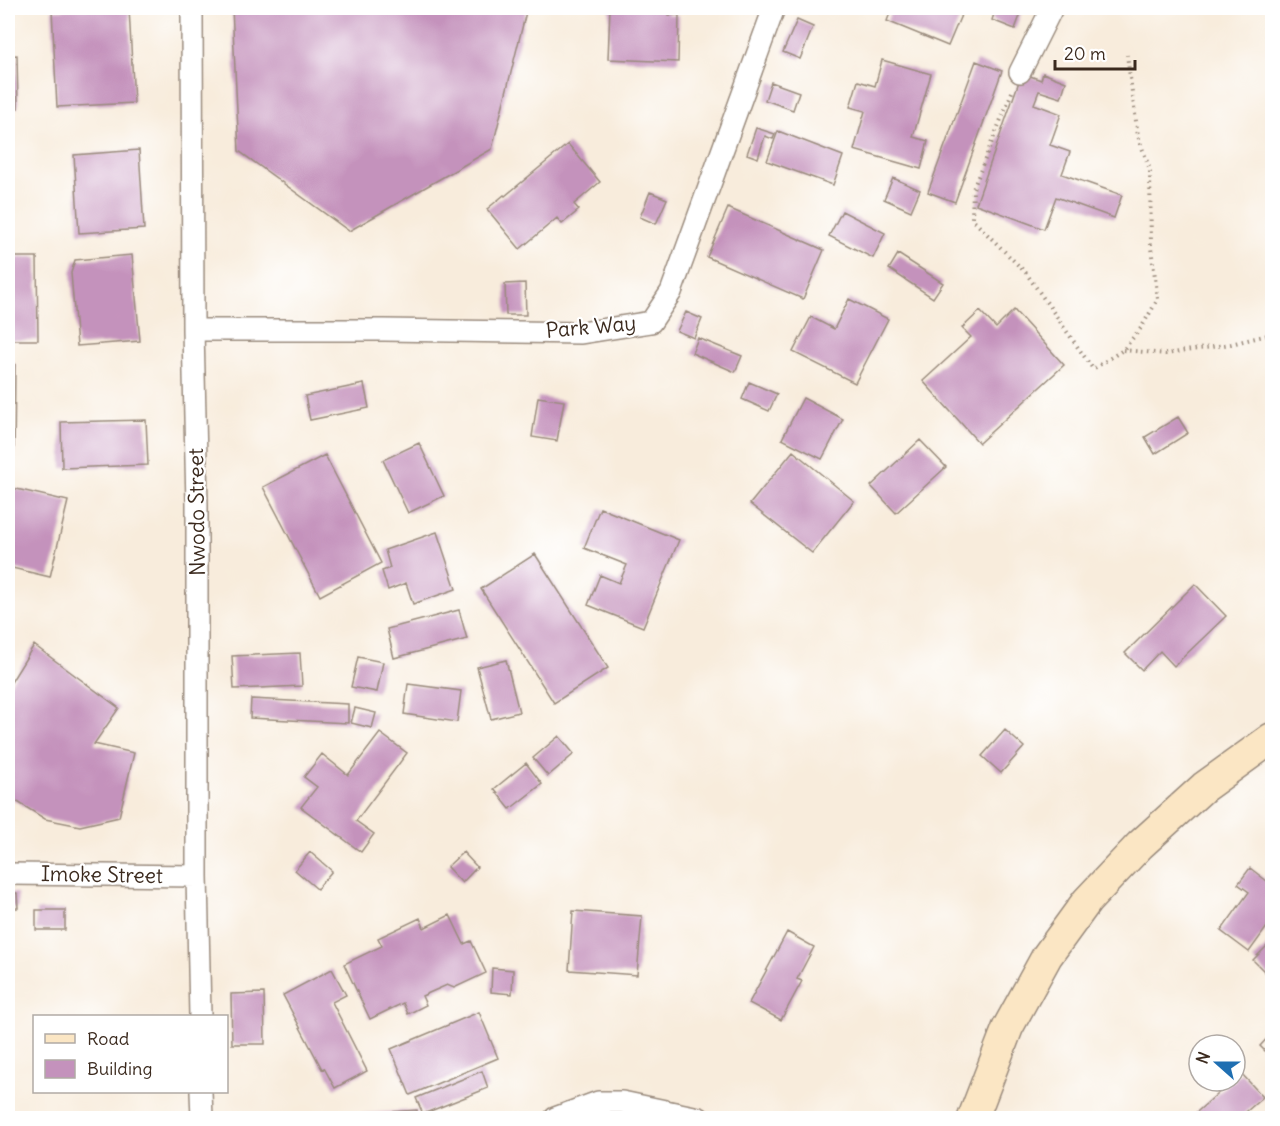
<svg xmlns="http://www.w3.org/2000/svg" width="1280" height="1126" viewBox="0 0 1280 1126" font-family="Delius,sans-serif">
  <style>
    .building { fill: #c492bc }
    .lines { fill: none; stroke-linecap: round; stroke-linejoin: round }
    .street-casing { stroke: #9a8b7d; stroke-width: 24 }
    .secondary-casing { stroke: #9a8b7d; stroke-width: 33 }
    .path { stroke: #9a8b7d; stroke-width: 4; stroke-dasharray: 1.5 4.5; stroke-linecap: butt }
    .street { stroke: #fff; stroke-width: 21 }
    .secondary { stroke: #fbe6c4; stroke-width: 30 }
    .labels { text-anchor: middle; stroke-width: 4.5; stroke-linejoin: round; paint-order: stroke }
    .street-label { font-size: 21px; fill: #3b2a1e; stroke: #fff }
  </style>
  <rect width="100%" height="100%" fill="#fff"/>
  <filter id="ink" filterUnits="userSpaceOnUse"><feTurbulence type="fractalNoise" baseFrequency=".0167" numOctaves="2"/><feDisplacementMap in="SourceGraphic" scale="12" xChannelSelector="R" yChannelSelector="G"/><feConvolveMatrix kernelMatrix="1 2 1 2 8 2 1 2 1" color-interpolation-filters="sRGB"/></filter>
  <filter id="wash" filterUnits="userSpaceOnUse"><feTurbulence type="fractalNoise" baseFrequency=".008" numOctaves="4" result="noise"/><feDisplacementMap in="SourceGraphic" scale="24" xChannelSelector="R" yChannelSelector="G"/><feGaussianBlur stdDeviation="1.35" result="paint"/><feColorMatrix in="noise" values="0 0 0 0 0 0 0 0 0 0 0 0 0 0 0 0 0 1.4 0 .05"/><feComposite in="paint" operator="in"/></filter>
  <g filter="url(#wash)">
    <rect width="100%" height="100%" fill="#f8ecdc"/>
    <g id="blocks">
      <path class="building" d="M 91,8 L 129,8 L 134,103 L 57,107 L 52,10 Z
        M 232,8 L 527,8 L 492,149 L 349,231 L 239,151 Z
        M 610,8 L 669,8 L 669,15 L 679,15 L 678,62 L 608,59 Z
        M 892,8 L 964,8 L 948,46 L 887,21 Z
        M 996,8 L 1023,8 L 1015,29 L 992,20 Z
        M 797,20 L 813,27 L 800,59 L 783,52 Z
        M 17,55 L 18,108 L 8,109 L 8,56 Z
        M 882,60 L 931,74 L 913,137 L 928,141 L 921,169 L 854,150 L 865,111 L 850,107 L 858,81 L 875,86 Z
        M 976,61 L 1002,71 L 955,202 L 928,192 Z
        M 1022,73 L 1041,80 L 1043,73 L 1066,82 L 1061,98 L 1039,91 L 1034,104 L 1061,114 L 1050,145 L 1070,152 L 1062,174 L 1122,195 L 1114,218 L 1056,197 L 1044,229 L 976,204 Z
        M 771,82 L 799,92 L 793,110 L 765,100 Z
        M 756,128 L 775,134 L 773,139 L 765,136 L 758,158 L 747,154 Z
        M 778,131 L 843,156 L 833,185 L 767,161 Z
        M 568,144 L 600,182 L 574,204 L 579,210 L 562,224 L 557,218 L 520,249 L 487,209 L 504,195 L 505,196 Z
        M 139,150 L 144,229 L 79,233 L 74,155 Z
        M 893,178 L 920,190 L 911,211 L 884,199 Z
        M 650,192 L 667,199 L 656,224 L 640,217 Z
        M 728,208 L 824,250 L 803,299 L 707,257 Z
        M 842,211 L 885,233 L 873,258 L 829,236 Z
        M 898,254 L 943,283 L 933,298 L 889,269 Z
        M 132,255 L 140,341 L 77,346 L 71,273 L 75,260 Z
        M 8,257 L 37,257 L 38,340 L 8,340 Z
        M 525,283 L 526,315 L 506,315 L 505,284 Z
        M 849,299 L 888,319 L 855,383 L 793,352 L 811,317 L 834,329 Z
        M 1014,310 L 1064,365 L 979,443 L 923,381 L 971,337 L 962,328 L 980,311 L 996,328 Z
        M 686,312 L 702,319 L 694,338 L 677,331 Z
        M 698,338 L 742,356 L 735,372 L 692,353 Z
        M 8,364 L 15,364 L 14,462 L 8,462 Z
        M 749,382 L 777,394 L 769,411 L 742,399 Z
        M 364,384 L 369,408 L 310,420 L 305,396 Z
        M 538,397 L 564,401 L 557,441 L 532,437 Z
        M 803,398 L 843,419 L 822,459 L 782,439 Z
        M 1178,417 L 1188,433 L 1155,454 L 1145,437 Z
        M 146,420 L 148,465 L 62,468 L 61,422 Z
        M 920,440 L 946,467 L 896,513 L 871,486 Z
        M 419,443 L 444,496 L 408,513 L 383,460 Z
        M 793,451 L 854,501 L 812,553 L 750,504 Z
        M 325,455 L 381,563 L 320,596 L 263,487 Z
        M 8,487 L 68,501 L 50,577 L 8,567 Z
        M 600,508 L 679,540 L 643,627 L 588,605 L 600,575 L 619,583 L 627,565 L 584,548 Z
        M 437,532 L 456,589 L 413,604 L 406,583 L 388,590 L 382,571 L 390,568 L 385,550 Z
        M 535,554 L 608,668 L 554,703 L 481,589 Z
        M 1195,584 L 1226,616 L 1174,666 L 1160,651 L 1142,670 L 1125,653 Z
        M 459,610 L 467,639 L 394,658 L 387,629 Z
        M 34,645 L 119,708 L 94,744 L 134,753 L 119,817 L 80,826 L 45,819 L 8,796 L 8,687 Z
        M 300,653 L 302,686 L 234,689 L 232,656 Z
        M 358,657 L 383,662 L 377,692 L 351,687 Z
        M 506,660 L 519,712 L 491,719 L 477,667 Z
        M 408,684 L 461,691 L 457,722 L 404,714 Z
        M 251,699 L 348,704 L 348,723 L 250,718 Z
        M 355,708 L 376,713 L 372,728 L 351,723 Z
        M 1005,730 L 1024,747 L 1001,773 L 982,756 Z
        M 380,733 L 407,753 L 356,821 L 374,834 L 361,852 L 301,807 L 317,787 L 304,777 L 322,754 L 348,775 Z
        M 559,736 L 574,754 L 548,776 L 533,758 Z
        M 526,763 L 542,784 L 510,809 L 494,789 Z
        M 310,852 L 332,871 L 317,889 L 295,870 Z
        M 463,852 L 477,867 L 462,883 L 447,867 Z
        M 1250,868 L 1272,885 L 1272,920 L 1249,952 L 1221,931 L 1249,892 L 1238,884 Z
        M 8,893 L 17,893 L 18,908 L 8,908 Z
        M 36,910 L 65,910 L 65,930 L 36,930 Z
        M 573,911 L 642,916 L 637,975 L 569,970 Z
        M 450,915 L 464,944 L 471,941 L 486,973 L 454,988 L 447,985 L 422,996 L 426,1005 L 408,1014 L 403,1003 L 370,1019 L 344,964 L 382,946 L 378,938 L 420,918 L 424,928 Z
        M 787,932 L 814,947 L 797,979 L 802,981 L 781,1020 L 749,1003 Z
        M 1272,941 L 1272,979 L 1253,960 Z
        M 492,968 L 513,970 L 512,994 L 491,992 Z
        M 332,969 L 346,995 L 332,1002 L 367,1071 L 335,1088 L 324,1068 L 322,1069 L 283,995 Z
        M 264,993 L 265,1044 L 232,1044 L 231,994 Z
        M 479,1012 L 498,1058 L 410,1095 L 391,1049 Z
        M 1272,1033 L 1272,1058 L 1260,1046 Z
        M 482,1071 L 488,1088 L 423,1114 L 416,1098 Z
        M 1241,1073 L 1263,1097 L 1239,1118 L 1190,1118 L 1232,1081 L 1235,1081 L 1235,1078 Z
        M 417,1110 L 417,1118 L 332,1118 L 332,1116 Z"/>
    </g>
  </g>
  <g filter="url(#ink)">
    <use href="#blocks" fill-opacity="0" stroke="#9a8b7d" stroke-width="1.5"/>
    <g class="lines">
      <g class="street-casing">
        <path id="street" d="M 192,8 L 193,330 L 197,504 L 197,876 L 200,1016
          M 1020,72 L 1052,8
          M 193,330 L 384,330 L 581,333 L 651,322 L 671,292 L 774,8
          M 8,874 L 197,876
          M 201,1092 L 202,1118
          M 555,1118 L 598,1102 L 622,1102 L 699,1118"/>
      </g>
      <g class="secondary-casing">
        <path id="secondary" d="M 973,1118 L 1008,1027 L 1047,956 L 1087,901 L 1140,845 L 1204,787 L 1272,738"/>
      </g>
      <path class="path" d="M 1012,92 L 973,189 L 972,219 L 1026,273 L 1093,369 L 1123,350 L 1141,328 L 1158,299 L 1151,248 L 1150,170 L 1138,136 L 1127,55
        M 1123,350 L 1166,354 L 1231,344 L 1272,334"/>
      <use href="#street" class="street"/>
      <use href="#secondary" class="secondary"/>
    </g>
  </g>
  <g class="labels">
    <g class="street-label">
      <text transform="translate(591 327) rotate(-5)" y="7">Park Way</text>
      <text transform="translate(197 512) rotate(-91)" y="7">Nwodo Street</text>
      <text transform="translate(102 875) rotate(1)" y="7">Imoke Street</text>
    </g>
  </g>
  <rect width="1280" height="1126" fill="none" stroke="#fff" stroke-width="30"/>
  <rect x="33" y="1015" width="195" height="78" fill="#ffffff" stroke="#b1aaa5" stroke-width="1.5"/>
  <rect x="45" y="1034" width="30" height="9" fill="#fbe6c4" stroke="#b1aaa5" stroke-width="1.5"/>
  <text x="87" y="1045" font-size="18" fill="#3b2a1e">Road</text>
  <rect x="45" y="1060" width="30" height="18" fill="#c492bc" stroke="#b1aaa5" stroke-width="1.5"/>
  <text x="87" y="1075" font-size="18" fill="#3b2a1e">Building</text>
  <g transform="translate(1217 1063) rotate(291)"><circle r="28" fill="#ffffff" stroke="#b1aaa5" stroke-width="1.5"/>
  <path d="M0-4.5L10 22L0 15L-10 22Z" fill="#1f6fb2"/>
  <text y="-9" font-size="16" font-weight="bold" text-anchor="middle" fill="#3b2a1e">N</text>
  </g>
  <path d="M1055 60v9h80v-9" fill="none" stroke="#3b2a1e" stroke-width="3"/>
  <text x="1064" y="60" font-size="18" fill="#3b2a1e" stroke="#ffffff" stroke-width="4.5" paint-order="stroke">20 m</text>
</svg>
